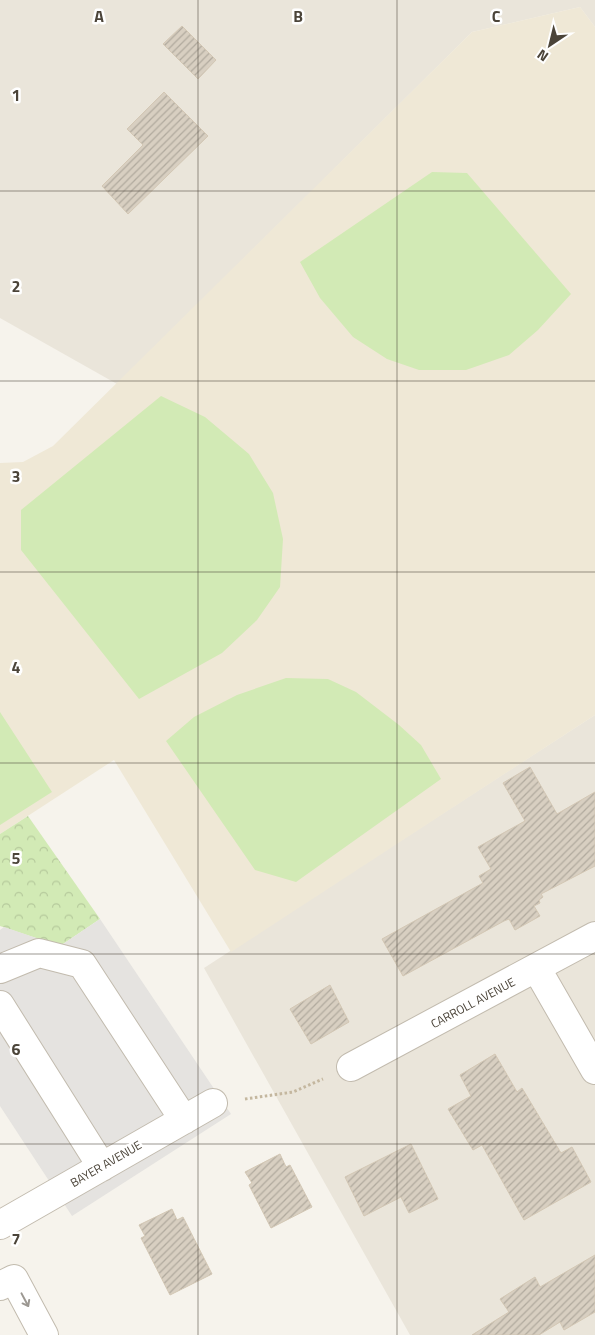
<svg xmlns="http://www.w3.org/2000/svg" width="595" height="1335" viewBox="0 0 595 1335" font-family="'Titillium Web',sans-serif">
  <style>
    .residential { fill: #eae5da }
    .education { fill: #efe8d6 }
    .forest { fill: url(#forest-crowns) }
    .pitch { fill: #d2eab5 }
    .parking { fill: #e5e3e0 }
    .building { fill: url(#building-hatch); stroke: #d3c7b4 }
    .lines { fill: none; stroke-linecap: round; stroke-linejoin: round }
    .minor-casing { stroke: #c2bbae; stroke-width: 30 }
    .path { stroke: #c4b79f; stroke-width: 3; stroke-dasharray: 2.5 2.5; stroke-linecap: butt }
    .minor { stroke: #fff; stroke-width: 28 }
    .oneway { stroke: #9c9892 }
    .grid { fill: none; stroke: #4b4439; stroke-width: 1; stroke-opacity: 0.55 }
    .labels { text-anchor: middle; stroke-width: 5; stroke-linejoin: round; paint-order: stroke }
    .street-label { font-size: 12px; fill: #4b4439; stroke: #fff }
    .grid-label { font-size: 16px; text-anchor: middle; font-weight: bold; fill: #4b4439; stroke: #fff; stroke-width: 5; stroke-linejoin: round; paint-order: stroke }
  </style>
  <defs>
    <pattern id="forest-crowns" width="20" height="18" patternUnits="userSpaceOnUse" patternTransform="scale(1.25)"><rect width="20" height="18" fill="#d2eab5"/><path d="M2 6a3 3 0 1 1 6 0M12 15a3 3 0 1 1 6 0" fill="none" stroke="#b6ca9c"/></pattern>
    <pattern id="building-hatch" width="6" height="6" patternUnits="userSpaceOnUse" patternTransform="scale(1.25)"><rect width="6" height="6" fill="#d8cfc1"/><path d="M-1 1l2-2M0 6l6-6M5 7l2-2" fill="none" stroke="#b1aa9e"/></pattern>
  </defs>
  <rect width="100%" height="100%" fill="#f6f3ec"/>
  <path class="residential" d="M 0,0 L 595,0 L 595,27 L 580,7 L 472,32 L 117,384 L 0,318 Z
    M 595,715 L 595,1335 L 410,1335 L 204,968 Z"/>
  <path class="education" d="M 580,7 L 595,27 L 595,715 L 231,952 L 114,760 L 0,834 L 0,463 L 23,462 L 53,446 L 472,32 Z"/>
  <path class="forest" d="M 28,816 L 100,919 L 60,946 L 0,926 L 0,834 Z"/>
  <path class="pitch" d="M 432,172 L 467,173 L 571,294 L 538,330 L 509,355 L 466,370 L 419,370 L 387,359 L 353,337 L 320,298 L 300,262 Z
    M 161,396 L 205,417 L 249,454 L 273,493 L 283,539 L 280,587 L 257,620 L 222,653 L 139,699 L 21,550 L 21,510 Z
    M 286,678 L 328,679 L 356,692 L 399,725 L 421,745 L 441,779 L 296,882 L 255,870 L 166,741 L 194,717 L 237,695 Z
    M 0,712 L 52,792 L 0,825 Z"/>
  <path class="parking" d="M 100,919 L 231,1114 L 72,1216 L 0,1106 L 0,930 L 4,927 L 60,946 Z"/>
  <path class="building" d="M 182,26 L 216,60 L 198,79 L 163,44 Z
    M 164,92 L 208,136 L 128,214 L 102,186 L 143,145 L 127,129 Z
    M 530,767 L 557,814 L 595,792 L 595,866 L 541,894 L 543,897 L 539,900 L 540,903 L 534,906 L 540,916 L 515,930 L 509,919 L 504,921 L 403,976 L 382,939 L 483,883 L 479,876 L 491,869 L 478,847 L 525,821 L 503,783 Z
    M 330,985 L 349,1022 L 311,1044 L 290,1009 Z
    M 495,1054 L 517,1092 L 522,1088 L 561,1153 L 572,1147 L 591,1182 L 524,1220 L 482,1145 L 473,1150 L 448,1109 L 471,1096 L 460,1075 Z
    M 411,1144 L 438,1199 L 409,1213 L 401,1197 L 364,1216 L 345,1177 Z
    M 280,1154 L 286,1167 L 290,1165 L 312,1207 L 271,1228 L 249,1185 L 252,1183 L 245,1172 Z
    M 172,1209 L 177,1220 L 183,1217 L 212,1274 L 170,1295 L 141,1238 L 145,1236 L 139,1225 Z
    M 595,1255 L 595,1312 L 564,1330 L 560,1322 L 539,1335 L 472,1335 L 509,1312 L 500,1299 L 535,1277 L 540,1287 Z"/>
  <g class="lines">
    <g class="minor-casing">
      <path id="minor" d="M 0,969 L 39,953 L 82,964 L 184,1120
        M 537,969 L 595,1070
        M 0,1005 L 102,1167
        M 351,1067 L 595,936
        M 0,1225 L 213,1103
        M 0,1286 L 14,1279 L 44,1335"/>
    </g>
    <path class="path" d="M 245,1099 L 293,1092 L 323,1079"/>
    <use href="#minor" class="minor"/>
  </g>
  <defs><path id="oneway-shaft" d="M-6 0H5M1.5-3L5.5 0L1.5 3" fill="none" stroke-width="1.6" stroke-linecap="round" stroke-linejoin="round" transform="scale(1.25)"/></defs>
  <use class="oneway" href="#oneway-shaft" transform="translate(25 1300) rotate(62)"/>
  <path class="grid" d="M 198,0 L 198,1335M 397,0 L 397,1335M 0,191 L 595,191M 0,381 L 595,381M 0,572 L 595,572M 0,763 L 595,763M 0,954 L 595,954M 0,1144 L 595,1144"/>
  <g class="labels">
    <g class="street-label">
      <text transform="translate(473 1003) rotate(-28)" y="4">CARROLL AVENUE</text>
      <text transform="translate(106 1164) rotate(-30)" y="4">BAYER AVENUE</text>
    </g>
  </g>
  <g class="grid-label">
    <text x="99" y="22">A</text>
    <text x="298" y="22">B</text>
    <text x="496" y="22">C</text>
    <text x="16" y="101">1</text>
    <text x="16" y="292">2</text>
    <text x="16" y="482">3</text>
    <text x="16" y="673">4</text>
    <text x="16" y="864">5</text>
    <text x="16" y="1055">6</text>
    <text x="16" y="1245">7</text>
  </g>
  <g transform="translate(550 45) rotate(215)" stroke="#ffffff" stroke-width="4" paint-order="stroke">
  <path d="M0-4L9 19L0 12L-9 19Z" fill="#4b4439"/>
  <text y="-8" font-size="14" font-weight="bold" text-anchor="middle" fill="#4b4439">N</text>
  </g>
</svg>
